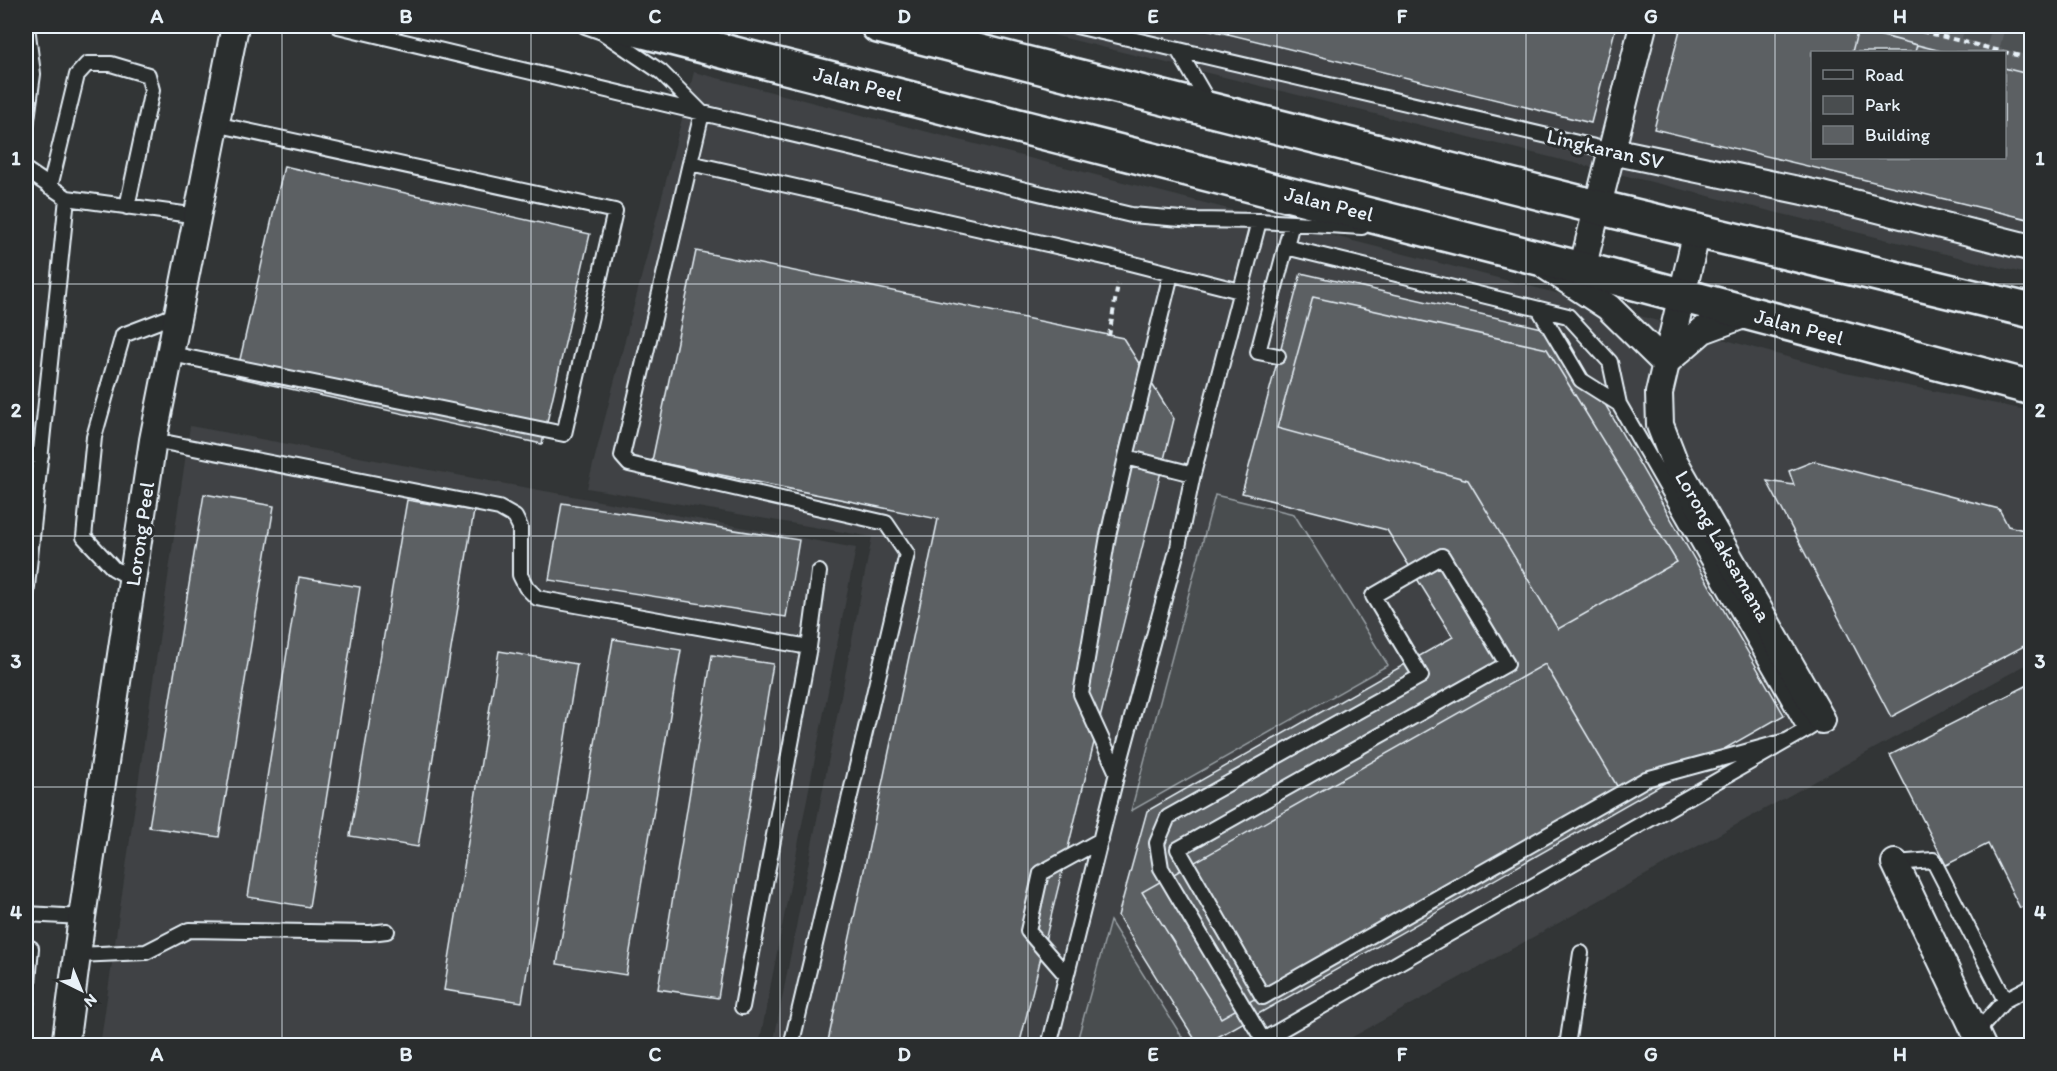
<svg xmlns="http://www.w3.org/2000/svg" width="2057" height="1071" viewBox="0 0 2057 1071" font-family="Itim,sans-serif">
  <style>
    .built { fill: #3f4244; fill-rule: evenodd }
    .green { fill: #494d4f; stroke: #989fa4; stroke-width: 1.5 }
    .building { fill: #5c6063; stroke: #e8f1f8; stroke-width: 1.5 }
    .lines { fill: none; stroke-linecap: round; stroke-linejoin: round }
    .street-tunnel { stroke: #4d5153; stroke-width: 26; stroke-dasharray: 26 13; stroke-linecap: butt }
    .lane-casing { stroke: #e8f1f8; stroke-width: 18 }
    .street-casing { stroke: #e8f1f8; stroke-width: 30 }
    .secondary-casing { stroke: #e8f1f8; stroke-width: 38 }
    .path { stroke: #e8f1f8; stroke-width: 4; stroke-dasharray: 6 4.5; stroke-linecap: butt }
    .lane { stroke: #2a2d2e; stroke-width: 14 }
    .street { stroke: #2a2d2e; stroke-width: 26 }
    .secondary { stroke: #2a2d2e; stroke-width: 33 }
    .grid { fill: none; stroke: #e8f1f8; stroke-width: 1.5; stroke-opacity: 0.55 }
    .labels { text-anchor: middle; stroke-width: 6; stroke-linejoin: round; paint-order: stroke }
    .street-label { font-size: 21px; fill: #e8f1f8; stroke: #2a2d2e }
    .neatline { fill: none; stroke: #e8f1f8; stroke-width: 2 }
    .grid-label { font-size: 20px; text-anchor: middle; font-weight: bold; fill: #e8f1f8 }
  </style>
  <rect width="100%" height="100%" fill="#323536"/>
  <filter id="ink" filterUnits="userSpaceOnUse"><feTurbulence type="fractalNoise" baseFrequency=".0167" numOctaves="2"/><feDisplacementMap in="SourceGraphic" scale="12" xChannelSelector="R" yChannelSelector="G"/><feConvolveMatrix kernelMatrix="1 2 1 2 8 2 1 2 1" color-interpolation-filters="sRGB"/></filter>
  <g filter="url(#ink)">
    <path class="built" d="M 1016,26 L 2031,26 L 2031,275 ZM 1812,52 L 2004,52 L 2004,158 L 1812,158 Z
      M 694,72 L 1568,296 L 1845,373 L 2031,411 L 2031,662 L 1338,1045 L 773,1045 L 872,537 L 587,488 Z
      M 190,426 L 856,548 L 759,1045 L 100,1046 Z"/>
    <path class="green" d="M 1215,495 L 1294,514 L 1388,665 L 1131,811 Z
      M 1110,921 L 1187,1045 L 1076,1045 Z"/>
    <path class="building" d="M 1193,26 L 1230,26 L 1228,34 Z
      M 1230,26 L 1616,26 L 1591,123 L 1228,34 Z
      M 1681,26 L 1843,26 L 1858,29 L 1852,52 L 1812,52 L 1812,158 L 2004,158 L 2004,68 L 2032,75 L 2032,220 L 1654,129 Z
      M 1843,26 L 2032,26 L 2032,75 L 2004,68 L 2004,52 L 1945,52 Z
      M 1858,29 L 1917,45 L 1915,52 L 1852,52 Z
      M 1917,45 L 1945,52 L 1915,52 Z
      M 284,166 L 590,234 L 542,444 L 236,377 Z
      M 696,251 L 1123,338 L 1174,419 L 1019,1046 L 827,1046 L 938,519 L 652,461 Z
      M 1301,273 L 1564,333 L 1784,715 L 1202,1046 L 1199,1046 L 1118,916 L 1147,811 L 1453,637 L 1387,530 L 1242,493 Z
      M 1313,297 L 1547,349 L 1677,562 L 1558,629 L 1468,480 L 1277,428 Z
      M 1814,461 L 1999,509 L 2008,526 L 2032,532 L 2032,634 L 2023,638 L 2026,645 L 1891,717 L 1767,481 L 1794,485 L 1789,471 Z
      M 204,494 L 274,506 L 219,837 L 149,827 Z
      M 407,500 L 474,511 L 418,847 L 350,836 Z
      M 562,503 L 799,540 L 786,617 L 549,580 Z
      M 299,577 L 360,587 L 309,907 L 248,897 Z
      M 613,639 L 681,650 L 626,975 L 557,964 Z
      M 499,651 L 577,664 L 522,1002 L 444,990 Z
      M 712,655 L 773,664 L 718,998 L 658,989 Z
      M 1545,664 L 1620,791 L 1221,1018 L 1142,892 Z
      M 2032,683 L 2032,903 L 2020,908 L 1988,844 L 1946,865 L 1890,755 Z"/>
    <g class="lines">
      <path class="street-tunnel" d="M 1965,26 L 2032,43"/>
      <g class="lane-casing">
        <path id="lane" d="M 338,26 L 1131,215 L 1194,220 L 1259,221
          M 585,26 L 602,32 L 661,72 L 702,113 L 690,163 L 1122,261 L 1240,291
          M 1076,26 L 1612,151
          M 1178,50 L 1210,105
          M 26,127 L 33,74 L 27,26
          M 690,163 L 622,456 L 629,464 L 886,523 L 907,554 L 791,1046
          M 26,170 L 67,198 L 26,596
          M 50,187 L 77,75 L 87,64 L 111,64 L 148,75 L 152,90 L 127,207
          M 67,198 L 198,216
          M 1286,247 L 1568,316 L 1610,362 L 1619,404 L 1806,730
          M 1171,274 L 1126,457 L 1193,474
          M 1539,309 L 1581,380 L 1619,404
          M 171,354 L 564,434 L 615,211 L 215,124
          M 1278,356 L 1258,352 L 1292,223
          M 153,440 L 499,508 L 515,517 L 520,527 L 520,575 L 526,587 L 537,598 L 809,647
          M 26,454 L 41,456
          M 133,579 L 113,568 L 84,537 L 94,437 L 123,335 L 178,314
          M 1786,741 L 1646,779 L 1263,997 L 1178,849 L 1507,664 L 1442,556 L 1373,596 L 1421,676 L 1168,817 L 1157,843 L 1161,868 L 1263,1040 L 1806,730 L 1822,720
          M 1117,773 L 1081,694 L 1108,536 L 1126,457
          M 1895,863 L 1933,860 L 2005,1000
          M 26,914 L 82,917
          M 26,948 L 31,948 L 26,1005
          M 77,955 L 146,952 L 189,930 L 370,933 L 387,931
          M 1066,975 L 1028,931 L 1041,873 L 1101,840
          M 742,1007 L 809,647 L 819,572
          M 1976,1033 L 2005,1000 L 2032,986
          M 1049,1046 L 1117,773 L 1178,547 L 1193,474 L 1259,221 L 1362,227
          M 1567,1046 L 1581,953"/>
      </g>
      <g class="street-casing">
        <path id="street" d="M 1612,151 L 1822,195 L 2032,248
          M 1697,231 L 1659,393 L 1660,425 L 1674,461 L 1822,720
          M 1547,267 L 1608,307 L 1665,363
          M 1582,269 L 1643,26
          M 1665,363 L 1703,330 L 1749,313
          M 1895,863 L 1982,1046
          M 65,1046 L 82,917 L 153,440 L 235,26"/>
      </g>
      <g class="secondary-casing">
        <path id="secondary" d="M 624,26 L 1582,269 L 2032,388
          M 878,26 L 1597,207 L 2032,311"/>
      </g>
      <path class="path" d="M 1901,26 L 2032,59
        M 1109,336 L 1118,284"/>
      <use href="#lane" class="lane"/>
      <use href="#street" class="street"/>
      <use href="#secondary" class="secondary"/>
    </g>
  </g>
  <path class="grid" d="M 282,26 L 282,1046M 531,26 L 531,1046M 780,26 L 780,1046M 1028,26 L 1028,1046M 1277,26 L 1277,1046M 1526,26 L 1526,1046M 1775,26 L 1775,1046M 26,284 L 2032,284M 26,536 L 2032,536M 26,787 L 2032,787"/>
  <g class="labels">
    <g class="street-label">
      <text transform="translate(858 84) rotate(14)" y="7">Jalan Peel</text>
      <text transform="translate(1605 149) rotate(13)" y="7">Lingkaran SV</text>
      <text transform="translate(1329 204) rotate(14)" y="7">Jalan Peel</text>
      <text transform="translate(1799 327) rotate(15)" y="7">Jalan Peel</text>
      <text transform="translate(140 534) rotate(-82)" y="7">Lorong Peel</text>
      <text transform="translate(1723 546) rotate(60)" y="7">Lorong Laksamana</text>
    </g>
  </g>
  <rect width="2057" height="1071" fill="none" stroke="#2a2d2e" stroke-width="66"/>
  <rect x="1811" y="51" width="195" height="108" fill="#2a2d2e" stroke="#767b7f" stroke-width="1.5"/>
  <rect x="1823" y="70" width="30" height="9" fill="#2a2d2e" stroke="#767b7f" stroke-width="1.5"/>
  <text x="1865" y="81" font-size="18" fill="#e8f1f8">Road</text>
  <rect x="1823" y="96" width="30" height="18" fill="#494d4f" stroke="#767b7f" stroke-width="1.5"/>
  <text x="1865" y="111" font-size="18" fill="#e8f1f8">Park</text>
  <rect x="1823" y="126" width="30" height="18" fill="#5c6063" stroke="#767b7f" stroke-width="1.5"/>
  <text x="1865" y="141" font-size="18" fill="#e8f1f8">Building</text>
  <g transform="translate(81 990) rotate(137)" stroke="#2a2d2e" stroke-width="4.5" paint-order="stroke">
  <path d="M0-4.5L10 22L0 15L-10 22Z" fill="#e8f1f8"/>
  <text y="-9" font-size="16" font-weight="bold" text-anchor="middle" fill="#e8f1f8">N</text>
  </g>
  <rect x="33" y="33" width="1991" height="1005" class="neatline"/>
  <g class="grid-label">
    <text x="157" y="23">A</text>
    <text x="406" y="23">B</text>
    <text x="655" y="23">C</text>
    <text x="904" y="23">D</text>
    <text x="1153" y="23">E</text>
    <text x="1402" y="23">F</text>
    <text x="1651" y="23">G</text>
    <text x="1900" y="23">H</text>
    <text x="16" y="165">1</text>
    <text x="2040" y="165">1</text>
    <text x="16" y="417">2</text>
    <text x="2040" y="417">2</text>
    <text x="16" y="668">3</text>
    <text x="2040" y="668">3</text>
    <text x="16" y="919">4</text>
    <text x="2040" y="919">4</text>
    <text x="157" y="1061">A</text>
    <text x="406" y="1061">B</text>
    <text x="655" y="1061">C</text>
    <text x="904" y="1061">D</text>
    <text x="1153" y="1061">E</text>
    <text x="1402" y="1061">F</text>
    <text x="1651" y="1061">G</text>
    <text x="1900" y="1061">H</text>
  </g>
</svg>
